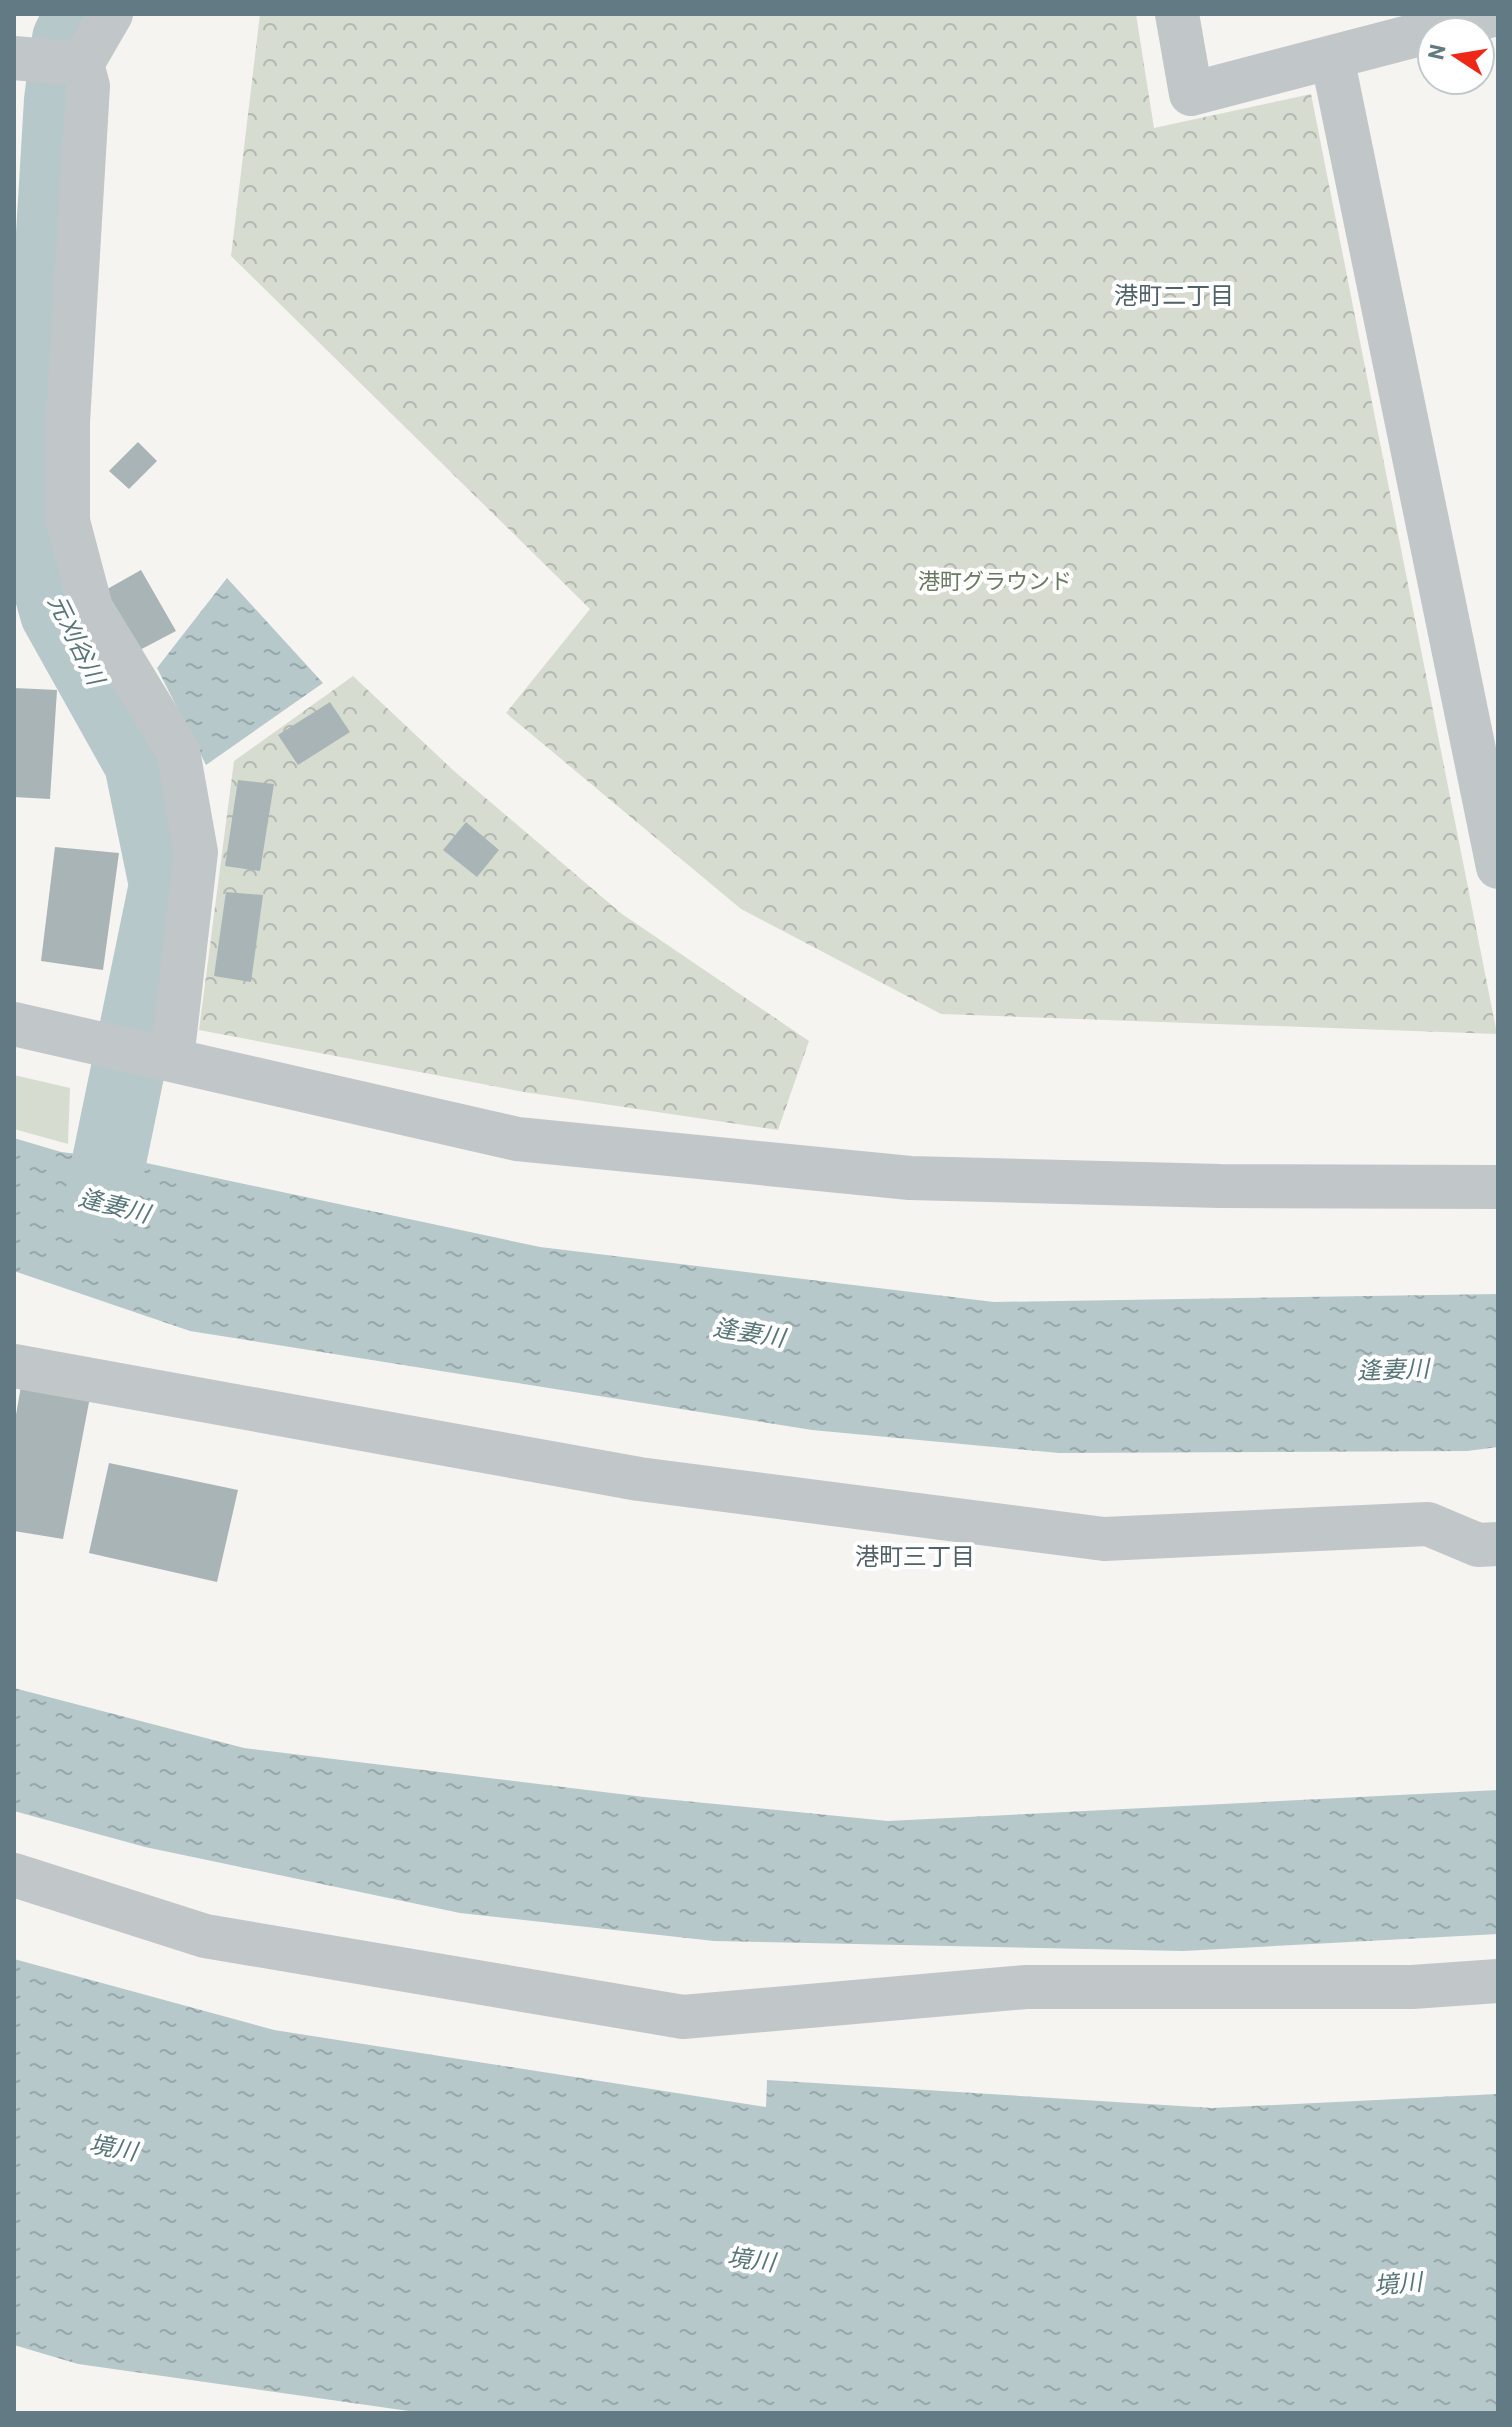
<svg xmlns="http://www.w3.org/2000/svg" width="1512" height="2427" viewBox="0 0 1512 2427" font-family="Barlow,'Noto Sans JP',sans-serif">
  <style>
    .green { fill: #d7dcd1 }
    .forest { fill: url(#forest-crowns) }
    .water { fill: url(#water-ripples) }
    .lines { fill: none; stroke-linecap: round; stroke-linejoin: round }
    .river { stroke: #b7c8ca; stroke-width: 74 }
    .building { fill: #a8b4b6 }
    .minor { stroke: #c1c6c8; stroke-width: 44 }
    .labels { text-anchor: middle; stroke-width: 8; stroke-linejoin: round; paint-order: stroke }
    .park-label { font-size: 22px; fill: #6a7a61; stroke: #fff }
    .neighbourhood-label { font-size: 24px; fill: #506168; stroke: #fff }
    .water-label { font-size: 24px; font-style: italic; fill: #58767a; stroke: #fff }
  </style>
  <defs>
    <pattern id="forest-crowns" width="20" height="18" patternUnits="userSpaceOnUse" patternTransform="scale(2)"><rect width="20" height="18" fill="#d7dcd1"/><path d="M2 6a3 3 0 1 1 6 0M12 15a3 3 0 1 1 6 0" fill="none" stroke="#b2b7af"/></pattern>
    <pattern id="water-ripples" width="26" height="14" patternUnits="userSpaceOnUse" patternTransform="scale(2)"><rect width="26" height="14" fill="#b7c8ca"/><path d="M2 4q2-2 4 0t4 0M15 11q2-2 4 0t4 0" fill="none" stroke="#98a7a9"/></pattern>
  </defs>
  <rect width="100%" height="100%" fill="#f5f4f0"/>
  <path class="green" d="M 14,1075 L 70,1088 L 68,1144 L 14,1129 Z"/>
  <path class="forest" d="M 260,14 L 1136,14 L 1154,128 L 1311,94 L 1497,1034 L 941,1014 L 741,909 L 506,713 L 590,609 L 231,256 Z
    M 353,676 L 454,771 L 622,914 L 809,1041 L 778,1130 L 524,1092 L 199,1030 L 234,761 Z"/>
  <path class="water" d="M 227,578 L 323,683 L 206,765 L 157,668 Z
    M 14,1138 L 61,1152 L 137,1161 L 540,1247 L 994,1302 L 1498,1294 L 1498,1447 L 1467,1451 L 1059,1453 L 812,1430 L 190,1331 L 14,1271 Z
    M 14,1688 L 244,1748 L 644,1797 L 888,1821 L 1498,1790 L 1498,1934 L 1183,1951 L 714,1941 L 460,1913 L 145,1847 L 14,1811 Z
    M 14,1959 L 274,2030 L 766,2107 L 767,2080 L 1212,2108 L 1498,2094 L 1498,2413 L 423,2413 L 78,2364 L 14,2345 Z"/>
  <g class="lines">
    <path class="river" d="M 82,14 L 69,39 L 61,100 L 35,535 L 57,613 L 141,763 L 166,885 L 100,1205"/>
  </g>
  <path class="building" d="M 138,442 L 157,461 L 129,489 L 109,471 Z
    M 141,570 L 176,631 L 136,652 L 102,592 Z
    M 14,688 L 57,690 L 50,799 L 14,797 Z
    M 330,702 L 350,732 L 298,765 L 278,735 Z
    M 238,780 L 274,784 L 260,871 L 225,866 Z
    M 466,822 L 499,850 L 477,877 L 443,850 Z
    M 55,847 L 119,853 L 103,970 L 41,961 Z
    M 226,892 L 263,895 L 251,982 L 214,976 Z
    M 21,1386 L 90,1397 L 63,1539 L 14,1531 L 14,1426 Z
    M 109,1463 L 238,1490 L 217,1582 L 89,1553 Z"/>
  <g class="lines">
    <path class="minor" d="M 111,14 L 82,64 L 88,86 L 68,422 L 68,521 L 91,608 L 178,751 L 196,852 L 172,1059
      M 1177,14 L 1191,94 L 1497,14
      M 1332,57 L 1498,867
      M 14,58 L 82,64
      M 14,1024 L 517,1139 L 910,1178 L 1220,1186 L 1498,1187
      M 14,1366 L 639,1479 L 1104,1539 L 1428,1524 L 1478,1545 L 1498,1544
      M 14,1875 L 205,1936 L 683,2017 L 1026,1987 L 1412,1987 L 1498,1981"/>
  </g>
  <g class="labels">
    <g class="park-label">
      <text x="995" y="589">港町グラウンド</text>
    </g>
    <g class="neighbourhood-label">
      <text x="1174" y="304">港町二丁目</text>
      <text x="915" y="1565">港町三丁目</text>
    </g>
    <g class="water-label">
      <text transform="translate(76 640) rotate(64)" y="8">元刈谷川</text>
      <text transform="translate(114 1206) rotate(14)" y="8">逢妻川</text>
      <text transform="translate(749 1333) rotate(9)" y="8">逢妻川</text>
      <text transform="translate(1393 1370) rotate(-2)" y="8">逢妻川</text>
      <text transform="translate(113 2148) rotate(10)" y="8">境川</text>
      <text transform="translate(751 2260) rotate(7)" y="8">境川</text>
      <text transform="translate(1398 2284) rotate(-5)" y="8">境川</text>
    </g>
  </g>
  <rect width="1512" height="2427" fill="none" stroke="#627a83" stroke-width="32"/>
  <g transform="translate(1456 56) rotate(282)"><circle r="38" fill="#ffffff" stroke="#c0cacd" stroke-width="2"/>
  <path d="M0-6L14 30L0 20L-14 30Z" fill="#ee2717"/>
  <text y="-12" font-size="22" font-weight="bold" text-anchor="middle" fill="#627a83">N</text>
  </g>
</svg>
